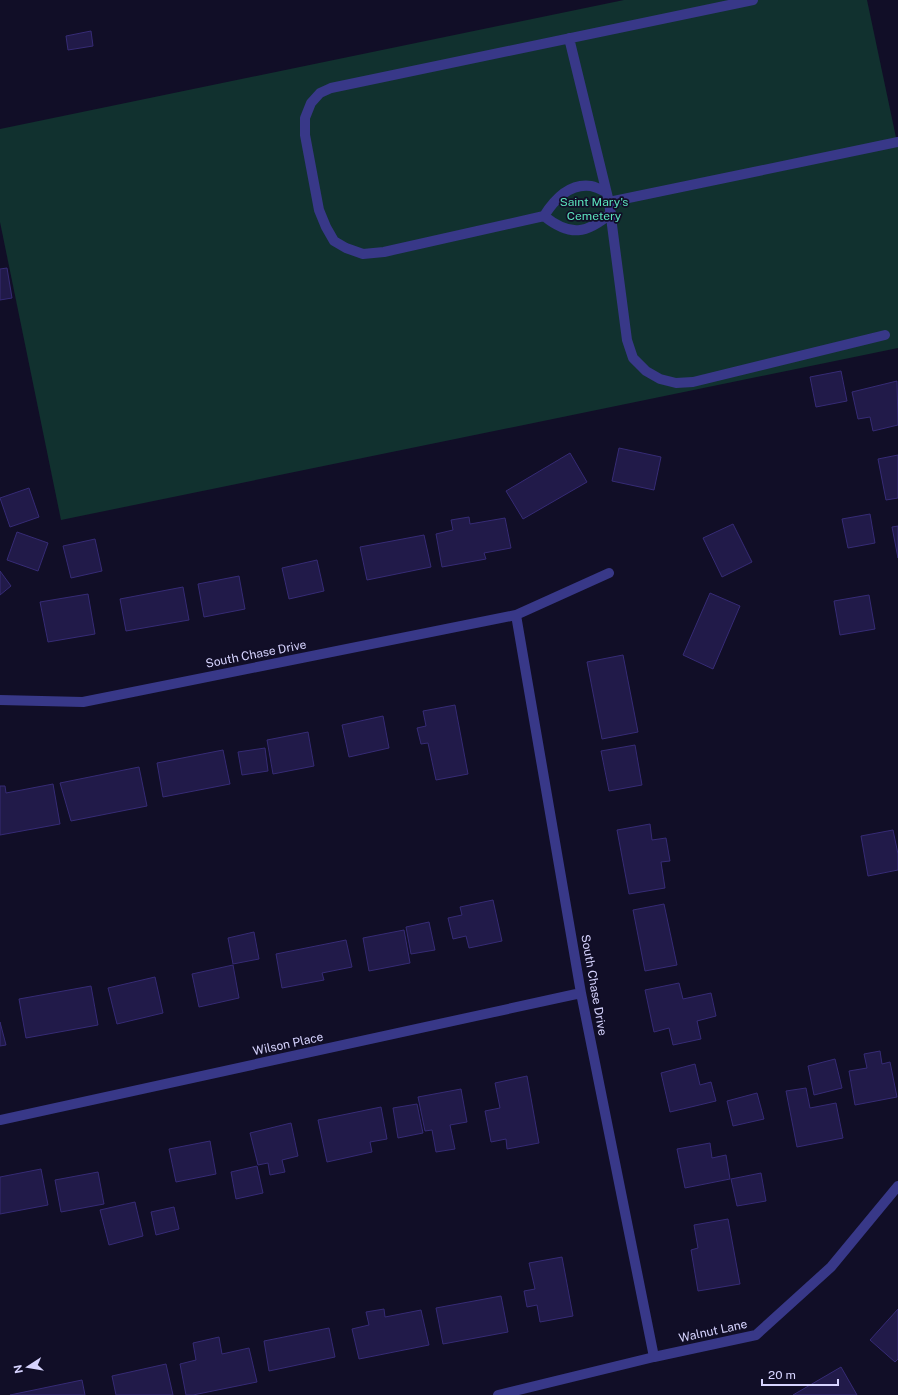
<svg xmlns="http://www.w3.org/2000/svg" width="898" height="1395" viewBox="0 0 898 1395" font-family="'Public Sans',sans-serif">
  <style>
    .green { fill: #11312f }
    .building { fill: #211a49; stroke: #362b75 }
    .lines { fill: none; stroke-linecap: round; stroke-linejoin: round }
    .lane { stroke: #383888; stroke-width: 10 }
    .street { stroke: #383888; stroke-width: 10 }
    .labels { text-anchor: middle; stroke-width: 3.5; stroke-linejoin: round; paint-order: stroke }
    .park-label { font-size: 12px; fill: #5be4bc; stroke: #110e27 }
    .street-label { font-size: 12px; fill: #d7d4ff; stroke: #110e27 }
  </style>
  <rect width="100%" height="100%" fill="#110e27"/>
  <path class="green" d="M 624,0 L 867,0 L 898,147 L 898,348 L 61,520 L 0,222 L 0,129 Z"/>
  <path class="building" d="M 91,31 L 93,46 L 68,50 L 66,36 Z
    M 7,268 L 12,298 L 0,300 L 0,269 Z
    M 841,371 L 847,401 L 816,407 L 810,377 Z
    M 897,381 L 898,425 L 873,431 L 870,417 L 858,419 L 852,392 Z
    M 619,448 L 661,457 L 654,490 L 612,481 Z
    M 570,453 L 587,482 L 523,519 L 506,491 Z
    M 898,455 L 898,498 L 886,500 L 878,459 Z
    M 29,488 L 39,517 L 10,527 L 0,498 Z
    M 870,514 L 875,543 L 848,548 L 842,519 Z
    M 469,517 L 470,524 L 505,518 L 511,548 L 484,553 L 486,559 L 442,567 L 436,534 L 453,530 L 451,520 Z
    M 733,524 L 752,562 L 722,577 L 703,538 Z
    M 898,526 L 898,558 L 892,527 Z
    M 17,532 L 48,543 L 38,571 L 7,560 Z
    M 424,535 L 431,567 L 367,580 L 360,547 Z
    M 95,539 L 102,571 L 71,578 L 63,546 Z
    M 317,560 L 324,591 L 289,599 L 282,568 Z
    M 0,571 L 11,586 L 0,595 Z
    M 239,576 L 245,609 L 204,617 L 198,584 Z
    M 183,587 L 189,620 L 126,631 L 120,599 Z
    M 710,593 L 740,606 L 713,669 L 683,655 Z
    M 88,594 L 95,634 L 48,642 L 40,602 Z
    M 869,595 L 875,629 L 840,635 L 834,601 Z
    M 623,655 L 638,732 L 602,739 L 587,662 Z
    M 455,705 L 468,774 L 436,780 L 428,743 L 421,744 L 417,728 L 426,726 L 423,711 Z
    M 383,716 L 389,748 L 349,757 L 342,725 Z
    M 308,732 L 314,766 L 273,774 L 267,740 Z
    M 635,745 L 642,785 L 609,791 L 601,751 Z
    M 265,748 L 268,771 L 242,775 L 238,752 Z
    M 223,750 L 230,784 L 163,797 L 157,763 Z
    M 139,767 L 147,806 L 71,821 L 60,783 Z
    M 53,784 L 60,824 L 0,835 L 0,786 L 5,786 L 6,793 Z
    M 650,824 L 652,840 L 666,838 L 670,861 L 661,862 L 665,888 L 629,894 L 617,830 Z
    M 893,830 L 898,854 L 898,870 L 868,876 L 861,836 Z
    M 493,900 L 502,941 L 469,948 L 466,936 L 453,939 L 448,918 L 462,915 L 460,907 Z
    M 664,904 L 677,965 L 645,971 L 633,910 Z
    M 429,922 L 435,950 L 411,954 L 406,927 Z
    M 404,930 L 410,963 L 369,971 L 363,938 Z
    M 254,932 L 259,959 L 233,964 L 228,938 Z
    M 346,940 L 352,967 L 322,973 L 324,980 L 282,988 L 276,954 Z
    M 233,965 L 239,998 L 199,1007 L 192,974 Z
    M 155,977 L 163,1013 L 117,1024 L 108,988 Z
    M 679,983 L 683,999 L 711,993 L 716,1016 L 697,1021 L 701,1039 L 673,1045 L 669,1028 L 654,1032 L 645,990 Z
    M 91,986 L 98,1025 L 26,1038 L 19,999 Z
    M 0,1022 L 6,1045 L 0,1046 Z
    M 880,1051 L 882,1064 L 890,1062 L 897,1097 L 855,1105 L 849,1071 L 867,1068 L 864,1054 Z
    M 835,1059 L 842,1088 L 814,1095 L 808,1066 Z
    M 695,1064 L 700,1085 L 711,1082 L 716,1101 L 670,1112 L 661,1073 Z
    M 527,1076 L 539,1143 L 507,1149 L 506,1139 L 491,1142 L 485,1111 L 500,1108 L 495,1083 Z
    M 806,1088 L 810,1108 L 836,1103 L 843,1138 L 797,1147 L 786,1091 Z
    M 461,1089 L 467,1122 L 450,1125 L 455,1149 L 436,1152 L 432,1130 L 425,1131 L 418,1097 Z
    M 757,1093 L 764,1119 L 733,1126 L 727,1101 Z
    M 417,1104 L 423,1133 L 398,1138 L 393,1108 Z
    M 381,1107 L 387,1139 L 370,1142 L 372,1152 L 327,1162 L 318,1120 Z
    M 291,1123 L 298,1156 L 282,1160 L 285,1172 L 270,1175 L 268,1163 L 258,1165 L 250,1133 Z
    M 210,1141 L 216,1174 L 176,1182 L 169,1149 Z
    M 710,1143 L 712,1158 L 726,1155 L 730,1179 L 685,1188 L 677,1149 Z
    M 257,1166 L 263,1193 L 236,1199 L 231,1172 Z
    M 41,1169 L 48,1205 L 0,1214 L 0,1177 Z
    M 98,1172 L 104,1204 L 61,1212 L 55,1180 Z
    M 761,1173 L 766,1201 L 737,1206 L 731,1179 Z
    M 135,1202 L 143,1236 L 109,1245 L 100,1210 Z
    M 174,1207 L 179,1229 L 156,1235 L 151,1212 Z
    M 728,1219 L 740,1284 L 698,1291 L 691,1250 L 698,1248 L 694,1225 Z
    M 562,1257 L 573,1316 L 540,1322 L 537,1305 L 527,1307 L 524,1291 L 535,1289 L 529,1263 Z
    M 501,1296 L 508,1332 L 443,1344 L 436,1308 Z
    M 384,1309 L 385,1317 L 421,1310 L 429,1345 L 359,1359 L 352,1329 L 369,1325 L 366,1312 Z
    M 898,1309 L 898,1359 L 895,1362 L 870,1340 Z
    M 329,1328 L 335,1357 L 269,1371 L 264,1341 Z
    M 219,1337 L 222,1354 L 249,1348 L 257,1382 L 193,1395 L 186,1395 L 180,1364 L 196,1360 L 193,1343 Z
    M 166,1364 L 173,1395 L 116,1395 L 112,1376 Z
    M 841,1367 L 857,1395 L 793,1395 Z
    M 82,1380 L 85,1395 L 10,1395 Z"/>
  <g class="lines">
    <path class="lane" d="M 569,38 L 609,202 L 627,340 L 633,358 L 646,371 L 660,379 L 676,383 L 693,382 L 885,335
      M 606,192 C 602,190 596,187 591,186 C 570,183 554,200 544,216 L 384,252 L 363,254 L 346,248 L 334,241 L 326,227 L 319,210 L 305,135 L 305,118 L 311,103 L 320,93 L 331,88 L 753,0
      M 609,202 L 898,142
      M 544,216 C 570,237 587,234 611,213"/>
    <path class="street" d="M 609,573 L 516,615 L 581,993 L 654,1357
      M 0,700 L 83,702 L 516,615
      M 0,1120 L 581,993
      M 498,1395 L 654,1357 L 756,1335 L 831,1267 L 898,1186"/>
  </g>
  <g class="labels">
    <g class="park-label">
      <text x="594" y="206">Saint Mary's<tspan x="594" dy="14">Cemetery</tspan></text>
    </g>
    <g class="street-label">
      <text transform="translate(256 654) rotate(-11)" y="4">South Chase Drive</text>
      <text transform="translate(594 985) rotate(80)" y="4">South Chase Drive</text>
      <text transform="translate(288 1044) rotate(-12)" y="4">Wilson Place</text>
      <text transform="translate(713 1331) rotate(-12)" y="4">Walnut Lane</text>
    </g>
  </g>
  <g transform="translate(28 1367) rotate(258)" stroke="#110e27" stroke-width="3" paint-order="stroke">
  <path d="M0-3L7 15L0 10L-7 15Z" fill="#d7d4ff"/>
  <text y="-6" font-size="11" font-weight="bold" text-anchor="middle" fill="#d7d4ff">N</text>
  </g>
  <path d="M762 1379v6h76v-6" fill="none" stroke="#d7d4ff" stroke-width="2"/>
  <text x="768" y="1379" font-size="12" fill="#d7d4ff" stroke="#110e27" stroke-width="3" paint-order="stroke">20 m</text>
</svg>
